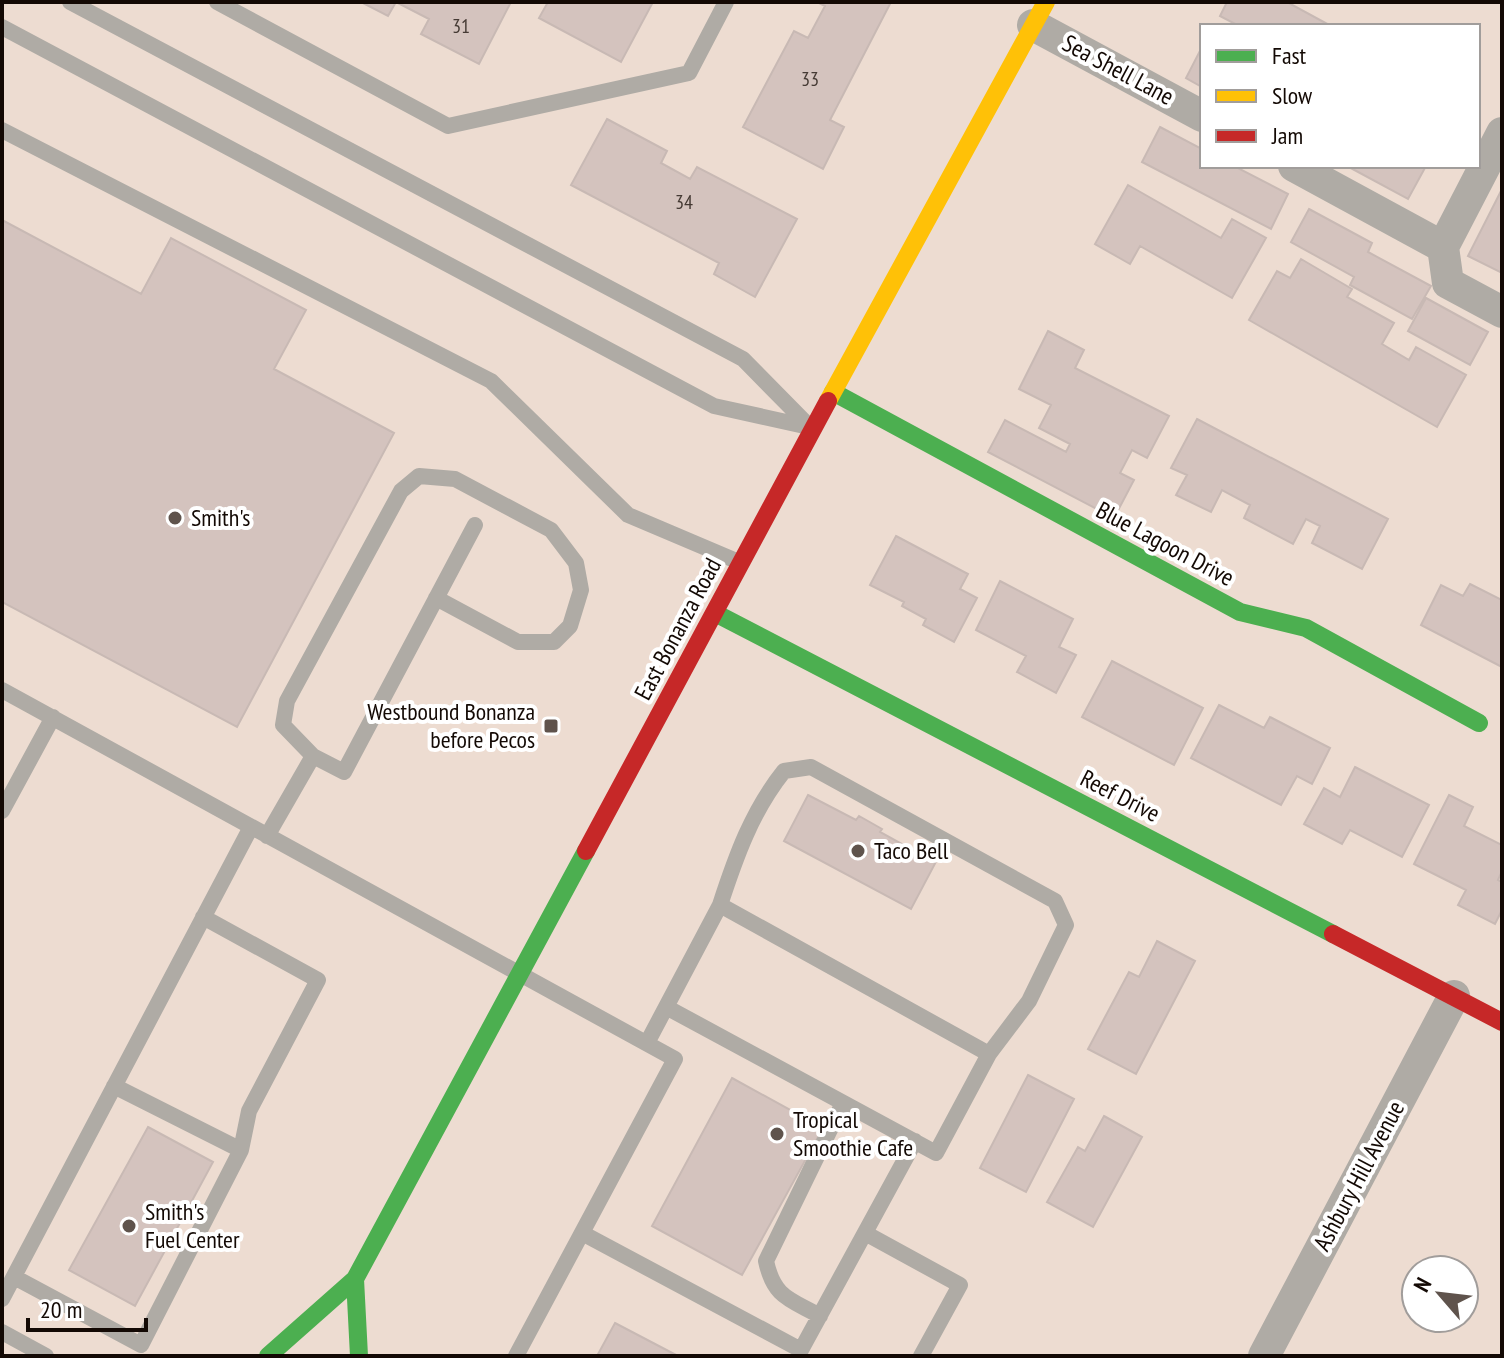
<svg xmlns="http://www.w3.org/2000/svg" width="1504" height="1358" viewBox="0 0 1504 1358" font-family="'PT Sans Narrow',sans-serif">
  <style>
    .building { fill: #d4c3be; stroke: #c8b9b4; stroke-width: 2 }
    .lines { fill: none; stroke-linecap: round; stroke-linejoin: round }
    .lane { stroke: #afaba5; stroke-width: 16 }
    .street { stroke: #afaba5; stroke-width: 32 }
    .fast { stroke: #4caf50; stroke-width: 18 }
    .slow { stroke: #ffc107; stroke-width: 18 }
    .jam { stroke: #c62828; stroke-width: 18 }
    .poi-dot { fill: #5f534c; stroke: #fff; stroke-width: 3 }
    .labels { text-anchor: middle; stroke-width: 8; stroke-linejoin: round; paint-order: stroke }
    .number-label { font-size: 20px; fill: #453a34 }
    .street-label { font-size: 24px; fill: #130904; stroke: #fff }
    .poi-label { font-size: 24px; fill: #130904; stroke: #fff; text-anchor: start }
  </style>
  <rect width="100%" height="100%" fill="#eddcd1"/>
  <path class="building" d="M 361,2 L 396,2 L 388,16 Z
    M 396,2 L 511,2 L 479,64 L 421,34 L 429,19 Z
    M 548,2 L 653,2 L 621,62 L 539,18 Z
    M 817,2 L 891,2 L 830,120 L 844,127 L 823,169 L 743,127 L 794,31 L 808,38 L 825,6 Z
    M 1227,2 L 1287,2 L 1331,26 L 1239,26 L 1220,16 Z
    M 1202,47 L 1202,87 L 1186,78 Z
    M 607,119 L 667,151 L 661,163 L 690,179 L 697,167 L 797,219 L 755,297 L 714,274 L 719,263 L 571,185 Z
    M 1160,127 L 1202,149 L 1202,166 L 1234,166 L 1288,194 L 1271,229 L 1142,162 Z
    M 1347,166 L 1426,166 L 1408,199 Z
    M 1128,185 L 1221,238 L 1232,219 L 1266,238 L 1232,298 L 1140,246 L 1130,264 L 1095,244 Z
    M 1502,189 L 1502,273 L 1468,256 Z
    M 1309,209 L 1372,243 L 1368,252 L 1431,286 L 1412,319 L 1350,285 L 1354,277 L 1291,242 Z
    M 2,220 L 141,294 L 171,238 L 306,310 L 274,369 L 394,433 L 237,727 L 2,602 Z
    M 1301,259 L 1352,289 L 1347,297 L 1394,323 L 1382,344 L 1409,360 L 1416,347 L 1466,375 L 1437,427 L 1249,320 L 1277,271 L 1290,278 Z
    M 1426,298 L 1488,332 L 1470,365 L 1408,331 Z
    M 1048,331 L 1084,350 L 1075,368 L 1169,416 L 1147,458 L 1132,450 L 1120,473 L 1134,480 L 1114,518 L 988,452 L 1005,420 L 1066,452 L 1070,444 L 1039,428 L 1051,405 L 1019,389 Z
    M 1197,419 L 1388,519 L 1362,569 L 1312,543 L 1320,526 L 1306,519 L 1293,544 L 1244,518 L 1250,505 L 1222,490 L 1211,512 L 1176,495 L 1187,475 L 1171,468 Z
    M 896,536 L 968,574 L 960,589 L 977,598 L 954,642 L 923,625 L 926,619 L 902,606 L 904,602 L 870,585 Z
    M 1000,581 L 1073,619 L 1059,647 L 1076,655 L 1056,693 L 1017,672 L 1026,656 L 976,630 Z
    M 1470,584 L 1502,600 L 1502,667 L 1421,625 L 1441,585 L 1463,596 Z
    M 1112,661 L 1203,708 L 1174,765 L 1082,717 Z
    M 1219,705 L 1264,728 L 1270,717 L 1330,748 L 1312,784 L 1297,776 L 1281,805 L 1191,758 Z
    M 1355,767 L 1429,805 L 1402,857 L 1350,830 L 1342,844 L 1304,824 L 1324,788 L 1340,797 Z
    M 808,795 L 856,820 L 859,816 L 882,829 L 880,832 L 918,853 L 920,848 L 938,858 L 911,909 L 784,841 Z
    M 1449,795 L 1473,807 L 1464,826 L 1502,845 L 1502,871 L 1498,880 L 1502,882 L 1502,910 L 1495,924 L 1458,905 L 1466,890 L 1414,864 Z
    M 1157,941 L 1195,961 L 1136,1074 L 1088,1049 L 1129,972 L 1139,977 Z
    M 1028,1075 L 1074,1099 L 1026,1192 L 980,1168 Z
    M 732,1078 L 823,1128 L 742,1275 L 652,1226 Z
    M 1104,1116 L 1142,1137 L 1093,1227 L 1047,1202 L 1078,1147 L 1085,1151 Z
    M 148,1127 L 213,1162 L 135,1306 L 69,1270 Z
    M 615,1323 L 678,1356 L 597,1356 Z"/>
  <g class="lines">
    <path class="lane" d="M 70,2 L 743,359 L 809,426
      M 217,2 L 448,126 L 689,73 L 726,2
      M 2,27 L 714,406 L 809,427
      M 2,130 L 491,381 L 628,515 L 739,562
      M 2,690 L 675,1059 L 516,1356
      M 313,756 L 283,725 L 287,701 L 401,491 L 419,476 L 455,479 L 551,530 L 576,563 L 581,590 L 570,626 L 554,642 L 518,642 L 436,598
      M 2,811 L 53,717
      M 267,836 L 313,756 L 344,772 L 475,525
      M 720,905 C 736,856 752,811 784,771 L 811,767 L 1055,901 L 1066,925 L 1029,1001 L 989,1054
      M 647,1043 L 720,905 L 989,1054 L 936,1153 L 666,1007
      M 114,1086 L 241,1150 L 249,1111 L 318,980 L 203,917
      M 582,1233 L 801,1350 L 915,1141
      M 865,1233 L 960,1285 L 921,1356
      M 14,1277 L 141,1345 L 241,1150
      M 2,1299 L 251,827
      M 820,1316 C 790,1299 774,1298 766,1261 L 843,1103
      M 2,1332 L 46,1356"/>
    <path class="street" d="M 1033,25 L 1202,116
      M 1294,166 L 1443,247 L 1448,283 L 1502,312
      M 1443,247 L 1502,133
      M 1264,1356 L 1454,996"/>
    <path class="fast" d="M 833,392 L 1240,612 L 1306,628 L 1479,723
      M 715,613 L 1333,934
      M 355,1279 L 359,1356
      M 268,1356 L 355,1279 L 586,851"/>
    <path class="slow" d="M 828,401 L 1046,2"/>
    <path class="jam" d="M 586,851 L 828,401
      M 1333,934 L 1502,1022"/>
  </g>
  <g class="poi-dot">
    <circle cx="175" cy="518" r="8"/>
    <rect x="543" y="718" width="16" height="16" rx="4"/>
    <circle cx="858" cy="851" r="8"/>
    <circle cx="777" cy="1134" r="8"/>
    <circle cx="129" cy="1226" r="8"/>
  </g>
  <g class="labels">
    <g class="number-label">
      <text x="461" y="33">31</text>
      <text x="810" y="86">33</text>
      <text x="684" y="209">34</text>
    </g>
    <g class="street-label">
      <text transform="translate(1118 70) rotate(28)" y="8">Sea Shell Lane</text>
      <text transform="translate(1165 544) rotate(28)" y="8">Blue Lagoon Drive</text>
      <text transform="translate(678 629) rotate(-62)" y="8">East Bonanza Road</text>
      <text transform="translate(1120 796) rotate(27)" y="8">Reef Drive</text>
      <text transform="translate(1359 1176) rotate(-62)" y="8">Ashbury Hill Avenue</text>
    </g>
    <g class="poi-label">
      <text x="191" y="526">Smith's</text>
      <text x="535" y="720" text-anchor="end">Westbound Bonanza<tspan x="535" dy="28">before Pecos</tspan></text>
      <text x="874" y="859">Taco Bell</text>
      <text x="793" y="1128">Tropical<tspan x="793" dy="28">Smoothie Cafe</tspan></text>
      <text x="145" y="1220">Smith's<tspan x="145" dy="28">Fuel Center</tspan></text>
    </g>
  </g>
  <rect width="1504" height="1358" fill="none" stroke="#130904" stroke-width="8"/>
  <rect x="1200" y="24" width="280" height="144" fill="#ffffff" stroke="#a19d9b" stroke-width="2"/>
  <rect x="1216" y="50" width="40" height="12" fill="#4caf50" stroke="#a19d9b" stroke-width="2"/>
  <text x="1272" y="64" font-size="24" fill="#130904">Fast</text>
  <rect x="1216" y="90" width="40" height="12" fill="#ffc107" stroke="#a19d9b" stroke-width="2"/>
  <text x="1272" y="104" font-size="24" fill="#130904">Slow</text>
  <rect x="1216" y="130" width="40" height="12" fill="#c62828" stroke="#a19d9b" stroke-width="2"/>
  <text x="1272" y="144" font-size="24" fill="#130904">Jam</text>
  <g transform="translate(1440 1294) rotate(298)"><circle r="38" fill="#ffffff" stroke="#a19d9b" stroke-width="2"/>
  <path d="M0-6L14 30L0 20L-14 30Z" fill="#5f534c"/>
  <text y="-12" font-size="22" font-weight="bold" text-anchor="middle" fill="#130904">N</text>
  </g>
  <path d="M28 1318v12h118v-12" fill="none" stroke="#130904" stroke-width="4"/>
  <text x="40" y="1318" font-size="24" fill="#130904" stroke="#ffffff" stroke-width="6" paint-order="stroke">20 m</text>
</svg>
